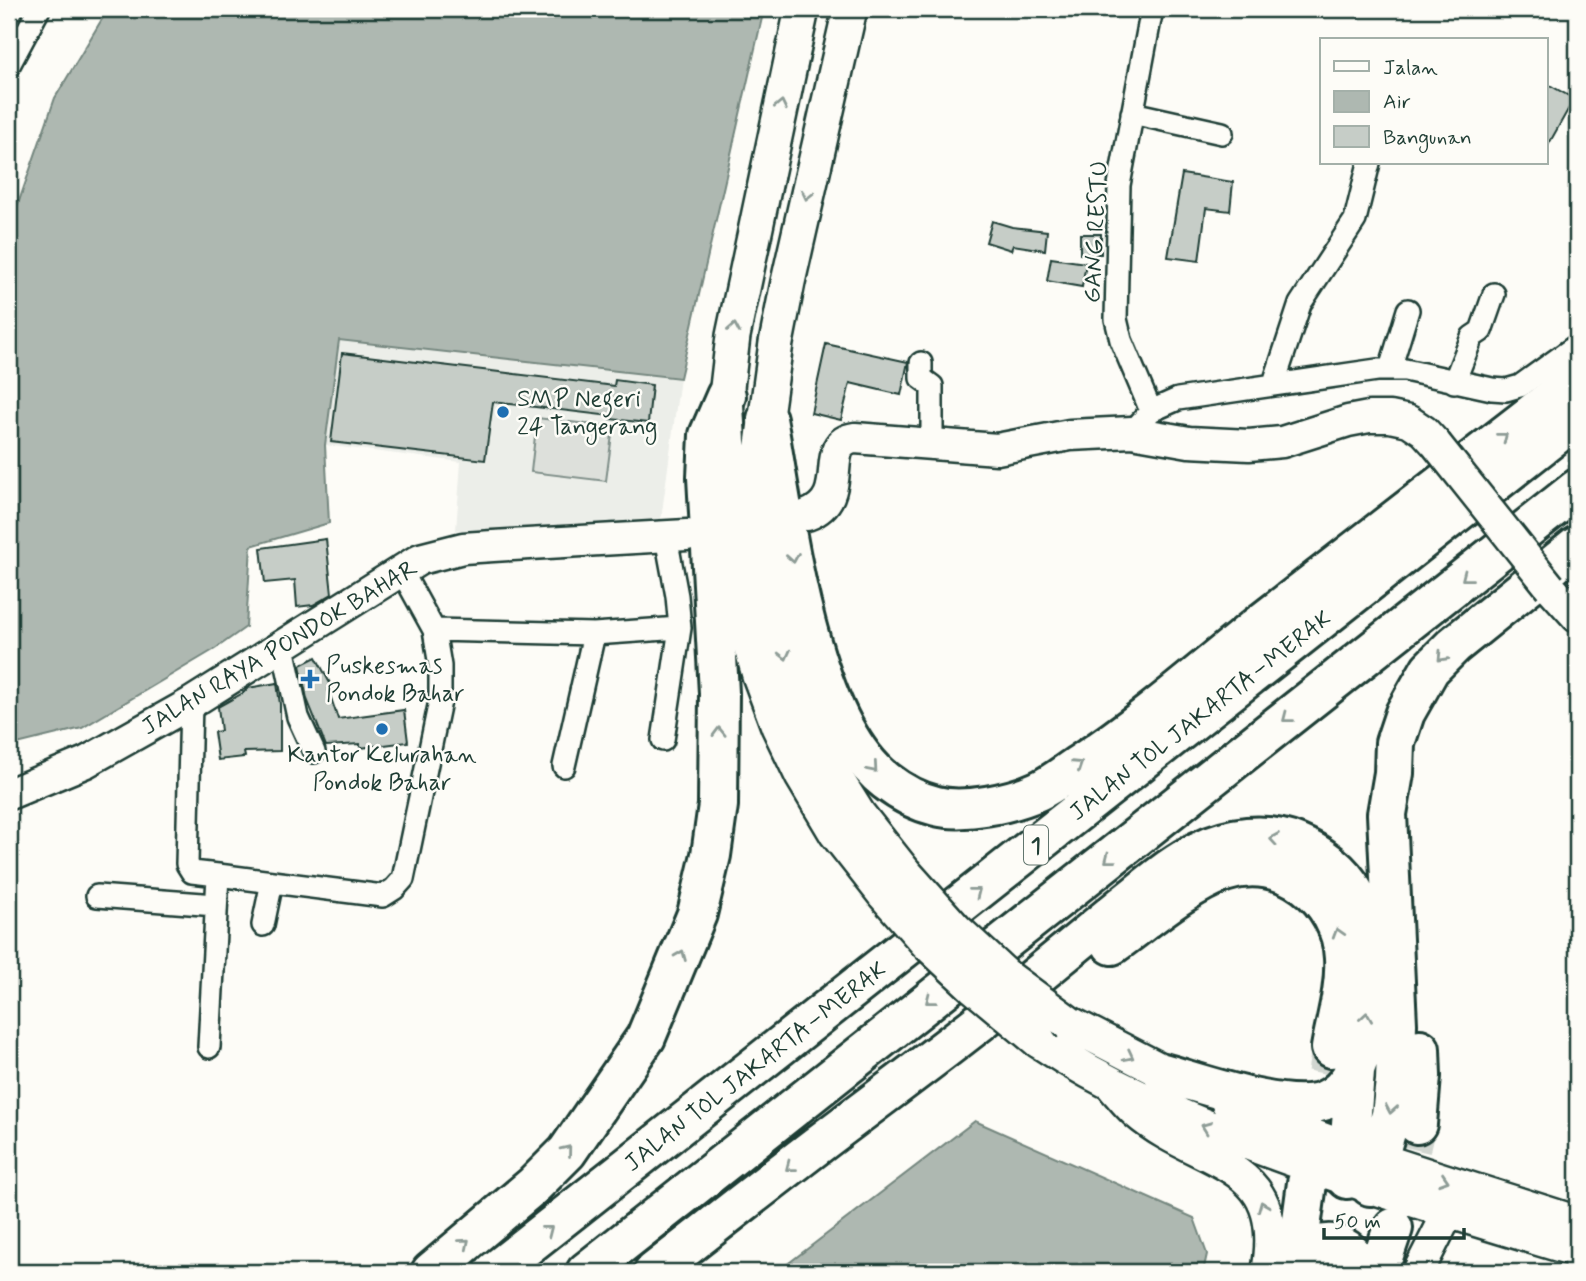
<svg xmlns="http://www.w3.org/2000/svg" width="1586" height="1281" viewBox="0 0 1586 1281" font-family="Mynerve,sans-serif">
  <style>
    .built { fill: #eceee9 }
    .green { fill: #dde0db; stroke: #7e8e88; stroke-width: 2 }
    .water { fill: #aeb8b1; stroke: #75877f; stroke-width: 2 }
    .building { fill: #c6cdc7; stroke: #1f3d34; stroke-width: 2 }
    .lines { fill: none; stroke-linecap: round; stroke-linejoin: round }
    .highway-tunnel { stroke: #d1d6d0; stroke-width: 38; stroke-dasharray: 38 19; stroke-linecap: butt }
    .street-casing { stroke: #1f3d34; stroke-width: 26 }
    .secondary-casing { stroke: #1f3d34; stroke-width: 35 }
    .primary-casing { stroke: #1f3d34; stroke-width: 38 }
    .highway-casing { stroke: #1f3d34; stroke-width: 44 }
    .street { stroke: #fdfcf7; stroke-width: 21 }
    .secondary { stroke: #fdfcf7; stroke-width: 30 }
    .primary { stroke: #fdfcf7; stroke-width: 33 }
    .highway { stroke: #fdfcf7; stroke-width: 38 }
    .secondary-bridge-casing { stroke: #1f3d34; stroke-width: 35; stroke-linecap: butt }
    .primary-bridge-casing { stroke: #1f3d34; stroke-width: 38; stroke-linecap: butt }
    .secondary-bridge { stroke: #fdfcf7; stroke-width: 30 }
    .primary-bridge { stroke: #fdfcf7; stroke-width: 33 }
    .oneway { stroke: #8e9c96 }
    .poi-dot { fill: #1f6fb2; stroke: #fdfcf7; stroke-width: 2.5 }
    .labels { text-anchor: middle; stroke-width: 5; stroke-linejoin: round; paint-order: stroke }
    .shield { fill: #fdfcf7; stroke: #62766e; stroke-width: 2 }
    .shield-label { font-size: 23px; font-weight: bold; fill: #1f3d34 }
    .street-label { font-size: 24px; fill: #1f3d34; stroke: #fdfcf7 }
    .poi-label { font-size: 24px; fill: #1f3d34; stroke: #fdfcf7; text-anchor: start }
  </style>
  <rect width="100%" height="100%" fill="#fdfcf7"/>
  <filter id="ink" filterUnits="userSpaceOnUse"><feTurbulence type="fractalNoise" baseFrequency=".0143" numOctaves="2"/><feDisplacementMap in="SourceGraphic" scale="14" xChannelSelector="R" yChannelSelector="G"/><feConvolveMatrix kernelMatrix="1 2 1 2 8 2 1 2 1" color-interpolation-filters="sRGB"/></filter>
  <g filter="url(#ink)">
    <path class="built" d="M 339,340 L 680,378 L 660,527 L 456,530 L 461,462 L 325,445 Z"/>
    <path class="green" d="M 537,418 L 613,427 L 606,481 L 531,472 Z"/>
    <path class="water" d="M 108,9 L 764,9 L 680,378 L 339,340 L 325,445 L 329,523 L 251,546 L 246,627 L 215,649 L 82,728 L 9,746 L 9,230 L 55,98 Z
      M 975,1121 L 1194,1218 L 1207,1254 L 1203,1272 L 777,1272 Z"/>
    <path class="building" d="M 1546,83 L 1574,99 L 1546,149 Z
      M 1182,174 L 1233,182 L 1230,211 L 1206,208 L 1199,261 L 1168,257 Z
      M 992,221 L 1012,227 L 1047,231 L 1045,250 L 1013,245 L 1011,250 L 986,242 Z
      M 1080,234 L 1101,234 L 1101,254 L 1080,254 Z
      M 1051,258 L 1086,263 L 1082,287 L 1047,281 Z
      M 826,344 L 908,362 L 901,395 L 850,383 L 841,420 L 811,413 Z
      M 342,353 L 614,386 L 615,380 L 652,385 L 648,423 L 610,419 L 611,416 L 493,402 L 485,460 L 331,442 Z
      M 326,539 L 332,594 L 313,605 L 297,607 L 295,580 L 265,583 L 261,548 Z
      M 316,657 L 332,687 L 328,689 L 338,719 L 404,710 L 408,742 L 360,748 L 360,744 L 326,746 L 307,699 L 300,665 Z
      M 277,683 L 280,704 L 280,751 L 244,752 L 245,757 L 218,760 L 214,732 L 221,731 L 218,707 L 243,693 L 248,688 Z"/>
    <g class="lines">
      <path class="highway-tunnel" d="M 1316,1130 L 1331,1048
        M 1398,1204 L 1417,1124"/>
      <g class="street-casing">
        <path id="street" d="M 9,65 L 39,9
          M 1132,113 L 1222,133
          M 921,363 L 921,378 L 932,386 L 932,445
          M 1390,369 L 1408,310
          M 1454,382 L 1472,337 L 1481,331 L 1494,294
          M 1274,383 L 1300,304 L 1355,220 L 1369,163
          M 1151,411 L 1121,340 L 1116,319 L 1119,185 L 1152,9
          M 1132,432 L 1151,411 L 1178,399 L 1377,370 L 1405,370 L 1492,389 L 1506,390 L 1520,386 L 1577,345
          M 434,630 L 594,634 L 680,628
          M 283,647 L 298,717 L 314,752
          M 191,703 L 187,864 L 192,872 L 218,875 L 209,1047
          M 663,740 L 680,628 L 677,596 L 666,537
          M 564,766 L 594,634
          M 218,875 L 383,896 L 394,889 L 403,879 L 440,701 L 440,666 L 434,630 L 401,570
          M 97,896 L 216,905
          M 263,925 L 272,882"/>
      </g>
      <g class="secondary-casing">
        <path id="secondary" d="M 807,515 C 854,497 816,443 855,438 L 997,449 L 1070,435 L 1132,432 L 1189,442 L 1249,445 L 1282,442 L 1348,421 L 1369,417 L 1390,417 L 1409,421 L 1424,431 L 1436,444
          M 1550,587 L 1577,617
          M 9,794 L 86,762 L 191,703 L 420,559 L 463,548 L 493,546 L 687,535
          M 1114,1089 C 1121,1097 1128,1106 1136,1113 C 1199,1168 1289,1157 1267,1272
          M 1418,1272 L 1449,1211"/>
      </g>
      <g class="primary-casing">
        <path id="primary" d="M 802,9 L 733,336 L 726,396 L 734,542 L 748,636 L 759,675 L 778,726 L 802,776 L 836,833 L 884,894
          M 850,9 L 788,282 L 776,343 L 760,459 L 757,510 L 773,605 L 791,676 L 820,753 L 859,815 L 905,873
          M 1069,1023 L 1185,1083
          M 1039,1041 C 1108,1087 1182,1118 1259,1147 C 1363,1186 1470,1218 1577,1250
          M 1228,1102 C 1341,1152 1460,1185 1577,1223"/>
      </g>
      <g class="highway-casing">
        <path id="highway" d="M 767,419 C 785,516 806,719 886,781 C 900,792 919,802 936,806 C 964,813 1012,803 1038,791 C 1053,784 1066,773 1080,764 C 1142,723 1197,675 1255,628 C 1362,544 1470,463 1577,379
          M 1112,945 C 1146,921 1185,886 1224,872 C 1283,852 1341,898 1344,958 C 1346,987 1336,1020 1331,1048
          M 1417,1124 L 1421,1076 L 1420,1049
          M 1347,1179 L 1355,1071
          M 1370,1186 L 1391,1115 L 1395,1081 L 1397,1024 L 1387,814 L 1394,773 L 1395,743 L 1405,713 L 1430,669 L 1454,645 L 1577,546
          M 431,1272 L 534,1185 L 567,1152 L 646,1037 L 697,914 L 711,855 L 718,805 L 719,693 L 707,477 L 709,435 L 726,396
          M 494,1272 L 1577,418
          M 586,1272 L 1577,489
          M 654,1272 C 717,1223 780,1173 844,1125 C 898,1084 952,1045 1005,1002 C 1044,970 1083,938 1122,906 C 1147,887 1170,865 1199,851 C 1229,836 1265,831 1297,844 C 1319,853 1343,871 1354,892 C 1361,904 1367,920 1369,933 C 1374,966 1369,1041 1354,1071 C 1348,1084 1336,1096 1323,1101 C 1285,1114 1203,1084 1163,1073
          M 1295,1272 L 1307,1183
          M 1297,1272 C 1302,1262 1308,1251 1319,1246 C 1340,1238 1357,1255 1363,1272
          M 1378,1272 L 1393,1228"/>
      </g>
      <use href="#street" class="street"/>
      <use href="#secondary" class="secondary"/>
      <use href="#primary" class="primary"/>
      <use href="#highway" class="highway"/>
      <g class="secondary-bridge-casing">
        <path id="secondary-bridge" d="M 1436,444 L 1550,587"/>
      </g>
      <g class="primary-bridge-casing">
        <path id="primary-bridge" d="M 905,873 L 956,930 L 1007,977 L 1069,1023
          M 884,894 L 927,943 L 973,986 L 1039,1041"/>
      </g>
      <use href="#secondary-bridge" class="secondary-bridge"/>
      <use href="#primary-bridge" class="primary-bridge"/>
    </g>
    <defs><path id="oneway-chevron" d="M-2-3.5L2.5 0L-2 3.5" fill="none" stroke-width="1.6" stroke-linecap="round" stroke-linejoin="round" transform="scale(1.75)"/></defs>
    <g class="oneway">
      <use href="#oneway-chevron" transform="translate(781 105) rotate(-78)"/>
      <use href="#oneway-chevron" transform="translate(807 195) rotate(103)"/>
      <use href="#oneway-chevron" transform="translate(734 328) rotate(-80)"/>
      <use href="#oneway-chevron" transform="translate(1503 437) rotate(-38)"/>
      <use href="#oneway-chevron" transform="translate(793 558) rotate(80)"/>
      <use href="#oneway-chevron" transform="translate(1466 577) rotate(142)"/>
      <use href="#oneway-chevron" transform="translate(785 655) rotate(76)"/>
      <use href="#oneway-chevron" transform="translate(1442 657) rotate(134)"/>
      <use href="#oneway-chevron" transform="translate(1287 718) rotate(142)"/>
      <use href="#oneway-chevron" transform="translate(719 732) rotate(-91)"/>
      <use href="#oneway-chevron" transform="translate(1078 765) rotate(-33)"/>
      <use href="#oneway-chevron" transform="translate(873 768) rotate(49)"/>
      <use href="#oneway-chevron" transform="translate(1274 839) rotate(-171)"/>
      <use href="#oneway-chevron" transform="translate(1109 859) rotate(142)"/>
      <use href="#oneway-chevron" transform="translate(976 892) rotate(-38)"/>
      <use href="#oneway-chevron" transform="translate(1338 933) rotate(-107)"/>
      <use href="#oneway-chevron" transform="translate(681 955) rotate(-68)"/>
      <use href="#oneway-chevron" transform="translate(930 1000) rotate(142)"/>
      <use href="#oneway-chevron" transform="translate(1366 1017) rotate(-82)"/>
      <use href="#oneway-chevron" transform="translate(1129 1056) rotate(27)"/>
      <use href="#oneway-chevron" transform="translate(1391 1109) rotate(100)"/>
      <use href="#oneway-chevron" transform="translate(1206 1127) rotate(-159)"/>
      <use href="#oneway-chevron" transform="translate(567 1150) rotate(-51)"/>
      <use href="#oneway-chevron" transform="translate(790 1167) rotate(142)"/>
      <use href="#oneway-chevron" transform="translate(1444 1180) rotate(18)"/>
      <use href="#oneway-chevron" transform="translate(1263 1206) rotate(-112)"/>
      <use href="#oneway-chevron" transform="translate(548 1230) rotate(-38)"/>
      <use href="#oneway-chevron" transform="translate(465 1243) rotate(-40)"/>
    </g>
  </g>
  <g class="poi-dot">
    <circle cx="503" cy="412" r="7"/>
    <path d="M306.5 668.5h7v7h7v7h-7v7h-7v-7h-7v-7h7z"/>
    <circle cx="382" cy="729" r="7"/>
  </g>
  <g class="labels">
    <rect class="shield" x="1024" y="825.5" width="24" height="39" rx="5"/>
    <g class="shield-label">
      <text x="1036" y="853">1</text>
    </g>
    <g class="street-label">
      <text transform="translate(1095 232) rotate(-87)" y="8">GANG RESTU</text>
      <text transform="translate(279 647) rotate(-31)" y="8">JALAN RAYA PONDOK BAHAR</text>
      <text transform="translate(1200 715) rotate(-38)" y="8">JALAN TOL JAKARTA–MERAK</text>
      <text transform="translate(755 1066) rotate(-38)" y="8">JALAN TOL JAKARTA–MERAK</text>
    </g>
    <g class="poi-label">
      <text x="517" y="406">SMP Negeri<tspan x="517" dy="28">24 Tangerang</tspan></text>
      <text x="326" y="673">Puskesmas<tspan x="326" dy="28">Pondok Bahar</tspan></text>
      <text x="382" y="762" text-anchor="middle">Kantor Kelurahan<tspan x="382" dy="28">Pondok Bahar</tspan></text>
    </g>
  </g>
  <rect width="1586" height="1281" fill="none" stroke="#fdfcf7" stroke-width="35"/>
  <rect x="18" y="18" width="1551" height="1246" fill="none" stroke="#1f3d34" stroke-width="2.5" filter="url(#ink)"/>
  <rect x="1320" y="38" width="228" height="126" fill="#fdfcf7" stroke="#a4b0a9" stroke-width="2"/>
  <rect x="1334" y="61" width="35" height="10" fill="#fdfcf7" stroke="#a4b0a9" stroke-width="2"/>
  <text x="1383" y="74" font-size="21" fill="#1f3d34">Jalan</text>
  <rect x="1334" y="91" width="35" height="21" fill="#aeb8b1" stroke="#a4b0a9" stroke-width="2"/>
  <text x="1383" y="108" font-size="21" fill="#1f3d34">Air</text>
  <rect x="1334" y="126" width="35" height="21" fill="#c6cdc7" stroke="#a4b0a9" stroke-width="2"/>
  <text x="1383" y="144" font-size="21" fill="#1f3d34">Bangunan</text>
  <path d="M1324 1228v10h140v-10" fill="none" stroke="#1f3d34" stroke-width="3.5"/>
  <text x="1334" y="1228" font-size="21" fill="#1f3d34" stroke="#fdfcf7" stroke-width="5" paint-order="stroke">50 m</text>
</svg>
